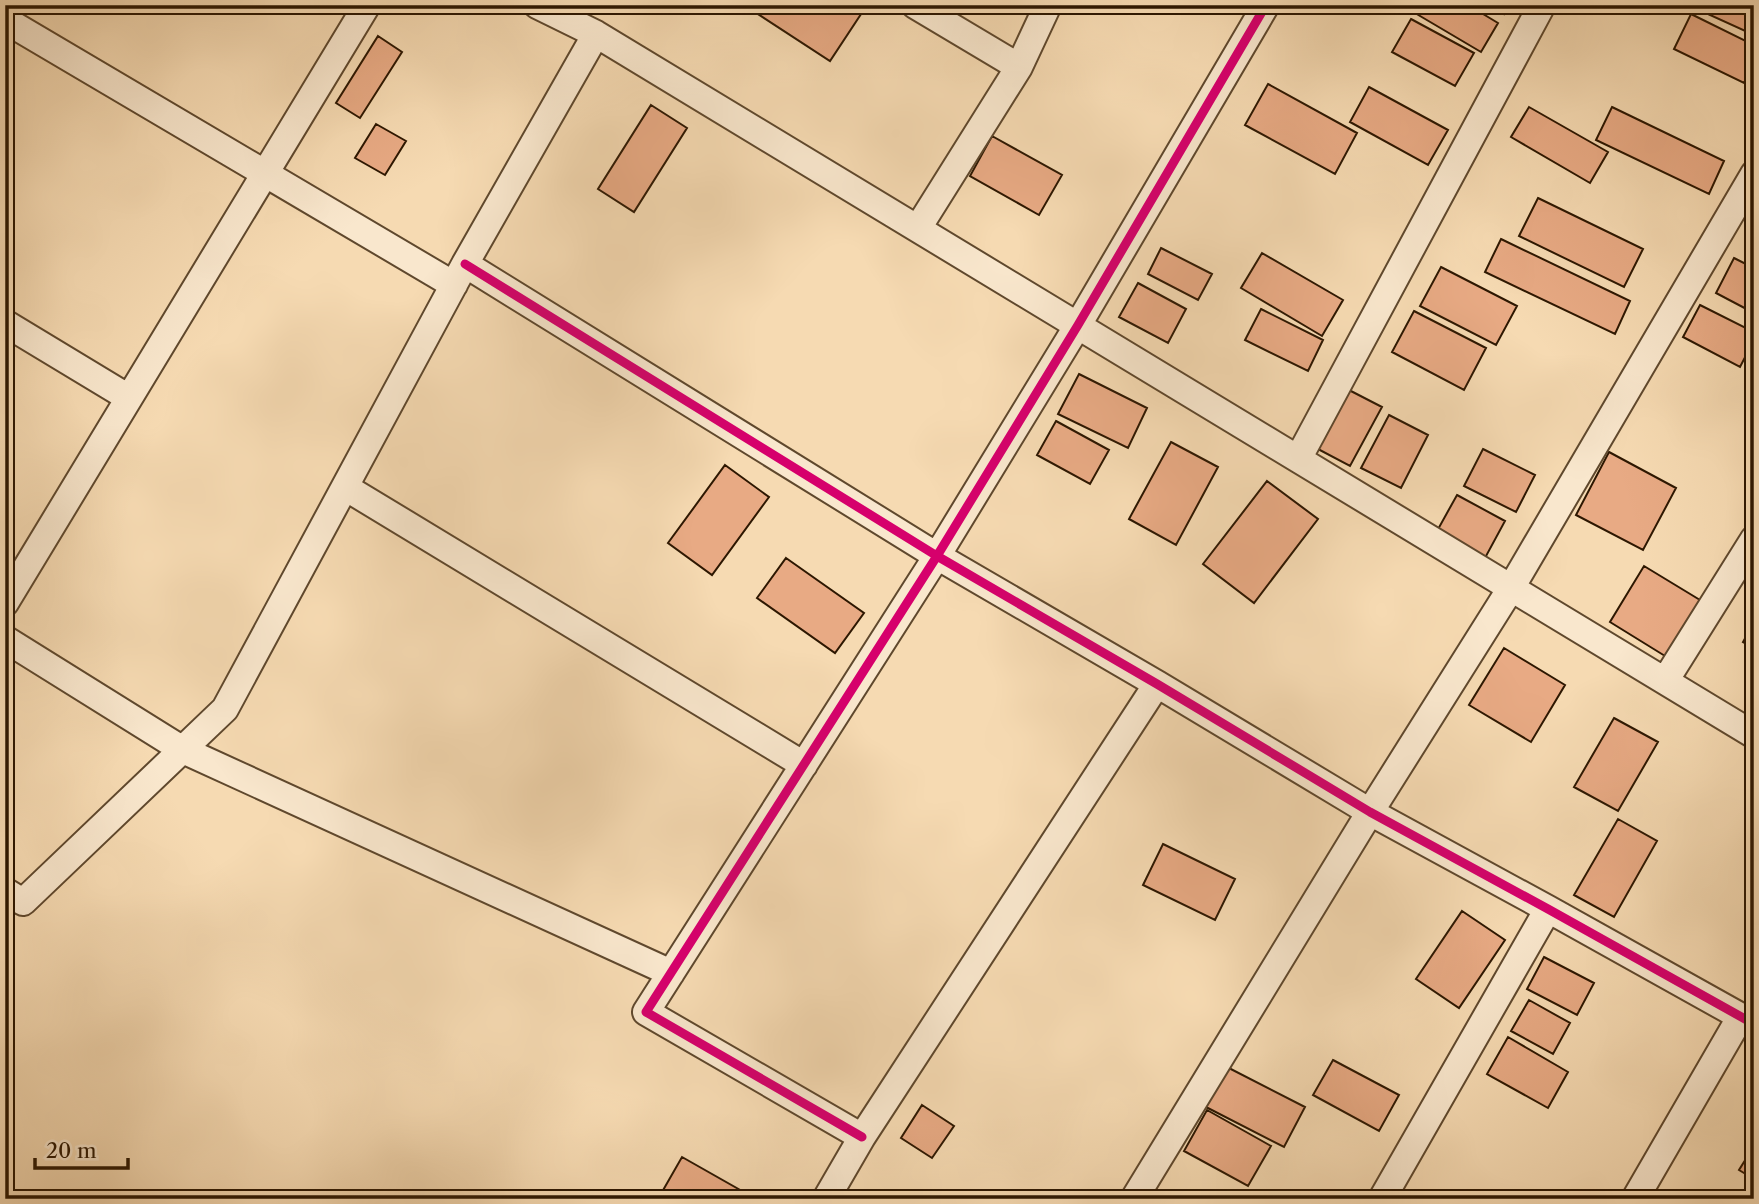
<svg xmlns="http://www.w3.org/2000/svg" width="1759" height="1204" viewBox="0 0 1759 1204" font-family="'Libre Caslon Text',serif">
  <style>
    .building { fill: #e8aa84; stroke: #2d1701; stroke-width: 2 }
    .lines { fill: none; stroke-linecap: round; stroke-linejoin: round }
    .street-casing { stroke: #5f482d; stroke-width: 30 }
    .street { stroke: #f9e7cd; stroke-width: 26 }
    .cycleway-casing { stroke: #f9e7cd; stroke-width: 13 }
    .cycleway { stroke: #d6006c; stroke-width: 9 }
  </style>
  <rect width="100%" height="100%" fill="#f6dab2"/>
  <filter id="stains"><feTurbulence type="fractalNoise" baseFrequency=".00286" numOctaves="4"/><feColorMatrix values="0 0 0 0 .2 0 0 0 0 .09 0 0 0 0 .02 0 0 0 .5 -.17"/></filter>
  <radialGradient id="worn" r=".72"><stop offset=".6" stop-color="#630" stop-opacity="0"/><stop offset="1" stop-color="#630" stop-opacity=".3"/></radialGradient>
  <path class="building" d="M 744,5 L 867,5 L 830,61 Z
    M 1420,5 L 1468,5 L 1498,23 L 1481,52 L 1415,13 Z
    M 1489,5 L 1509,5 L 1504,14 Z
    M 1701,5 L 1754,5 L 1754,35 L 1699,10 Z
    M 1691,14 L 1754,45 L 1754,63 L 1744,83 L 1674,49 Z
    M 1411,19 L 1474,53 L 1455,86 L 1392,52 Z
    M 378,36 L 402,52 L 360,118 L 336,103 Z
    M 1268,84 L 1357,133 L 1335,174 L 1245,125 Z
    M 1369,87 L 1448,130 L 1428,165 L 1350,122 Z
    M 651,105 L 687,128 L 634,212 L 598,189 Z
    M 1529,107 L 1608,152 L 1590,183 L 1511,137 Z
    M 1612,107 L 1724,161 L 1709,194 L 1596,140 Z
    M 376,124 L 406,141 L 385,175 L 355,158 Z
    M 992,136 L 1062,175 L 1039,215 L 970,176 Z
    M 1538,198 L 1643,249 L 1624,287 L 1519,236 Z
    M 1501,239 L 1630,301 L 1615,334 L 1485,272 Z
    M 1161,248 L 1212,274 L 1198,300 L 1148,274 Z
    M 1262,253 L 1343,300 L 1322,336 L 1241,288 Z
    M 1734,258 L 1754,268 L 1754,313 L 1716,293 Z
    M 1441,267 L 1517,306 L 1496,345 L 1420,306 Z
    M 1138,283 L 1186,309 L 1168,343 L 1119,317 Z
    M 1700,305 L 1754,332 L 1754,340 L 1740,367 L 1683,337 Z
    M 1261,309 L 1323,340 L 1308,371 L 1245,340 Z
    M 1414,311 L 1486,348 L 1464,390 L 1392,352 Z
    M 1079,374 L 1147,408 L 1128,448 L 1058,414 Z
    M 1347,389 L 1382,407 L 1350,466 L 1316,448 Z
    M 1389,415 L 1428,435 L 1401,488 L 1361,468 Z
    M 1056,421 L 1109,450 L 1090,484 L 1037,455 Z
    M 1171,442 L 1218,467 L 1176,545 L 1129,519 Z
    M 1483,449 L 1535,475 L 1516,512 L 1464,486 Z
    M 1609,452 L 1676,488 L 1643,550 L 1576,515 Z
    M 725,465 L 769,497 L 712,575 L 668,543 Z
    M 1267,481 L 1318,519 L 1254,603 L 1203,564 Z
    M 1457,495 L 1505,521 L 1485,558 L 1437,531 Z
    M 786,558 L 864,613 L 835,653 L 757,598 Z
    M 1644,566 L 1700,600 L 1665,656 L 1610,622 Z
    M 1754,622 L 1754,648 L 1743,642 Z
    M 1504,648 L 1565,685 L 1531,742 L 1469,705 Z
    M 1614,718 L 1658,742 L 1618,811 L 1574,787 Z
    M 1618,819 L 1657,841 L 1614,917 L 1574,895 Z
    M 1163,844 L 1235,879 L 1215,920 L 1143,885 Z
    M 1462,911 L 1505,940 L 1459,1008 L 1416,979 Z
    M 1544,957 L 1594,983 L 1577,1015 L 1527,989 Z
    M 1529,1000 L 1570,1023 L 1553,1054 L 1511,1031 Z
    M 1508,1037 L 1568,1072 L 1548,1108 L 1487,1074 Z
    M 1333,1060 L 1399,1095 L 1379,1131 L 1313,1095 Z
    M 1223,1065 L 1305,1107 L 1284,1147 L 1202,1105 Z
    M 922,1105 L 954,1126 L 932,1158 L 901,1138 Z
    M 1207,1110 L 1271,1146 L 1248,1186 L 1184,1151 Z
    M 1754,1146 L 1754,1179 L 1739,1170 Z
    M 682,1157 L 756,1199 L 658,1199 Z"/>
  <g class="lines">
    <g class="street-casing">
      <path id="street" d="M 537,5 L 596,34 L 1754,735
        M 915,5 L 1019,67
        M 5,20 L 454,285
        M 918,228 L 1019,67 L 1048,5
        M 465,264 L 937,556 L 1157,684 L 1370,812 L 1548,909 L 1754,1024
        M 5,323 L 129,398
        M 1298,459 L 1542,5
        M 345,487 L 804,765
        M 5,603 L 367,5
        M 5,639 L 183,750 L 671,973
        M 1665,681 L 1754,539
        M 5,891 L 23,902 L 225,709 L 465,264 L 596,34
        M 862,1137 L 646,1012 L 937,556 L 1078,325 L 1266,5
        M 826,1199 L 862,1137 L 1157,684
        M 1134,1199 L 1370,812 L 1511,588 L 1754,174
        M 1382,1199 L 1548,909
        M 1635,1199 L 1741,1016"/>
    </g>
    <use href="#street" class="street"/>
    <g class="cycleway-casing">
      <path id="cycleway" d="M 465,264 L 937,556 L 1157,684 L 1370,812 L 1548,909 L 1754,1024
        M 862,1137 L 646,1012 L 937,556 L 1078,325 L 1266,5"/>
    </g>
    <use href="#cycleway" class="cycleway"/>
  </g>
  <rect width="1759" height="1204" fill="none" stroke="#f6dab2" stroke-width="28"/>
  <rect x="7" y="7" width="1745" height="1190" fill="none" stroke="#2d1701" stroke-width="3.5"/>
  <rect x="14" y="14" width="1731" height="1176" fill="none" stroke="#2d1701" stroke-width="2"/>
  <path d="M35 1158v10h93v-10" fill="none" stroke="#2d1701" stroke-width="3.5"/>
  <text x="46" y="1158" font-size="21" fill="#2d1701" stroke="#f9e7cd" stroke-width="5" paint-order="stroke">20 m</text>
  <rect width="100%" height="100%" filter="url(#stains)"/>
  <rect width="100%" height="100%" fill="url(#worn)"/>
</svg>
